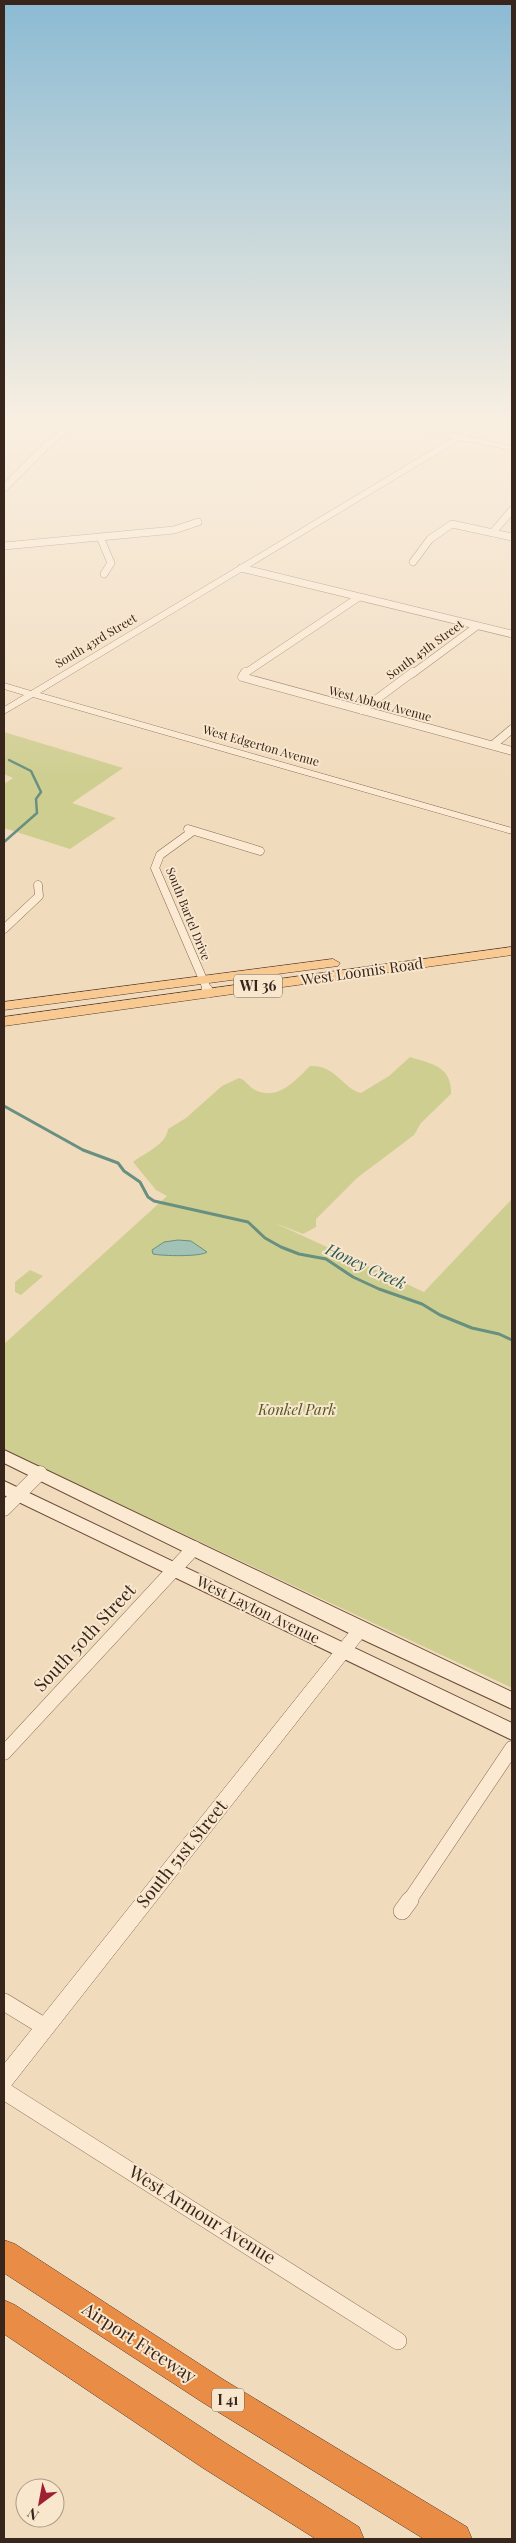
<svg xmlns="http://www.w3.org/2000/svg" width="516" height="2543" viewBox="0 0 516 2543" font-family="'Playfair Display',serif">
  <style>
    .green { fill: #cfce91 }
    .water { fill: #a1c2b4; stroke: #689081 }
    .lines { fill: none; stroke-linecap: round; stroke-linejoin: round }
    .stream-far1 { stroke: #689081; stroke-width: 2.5 }
    .stream { stroke: #689081; stroke-width: 3 }
    .minor-far4-casing { stroke: #8a6a55; stroke-width: 8 }
    .minor-far3-casing { stroke: #8a6a55; stroke-width: 9 }
    .minor-far2-casing { stroke: #8a6a55; stroke-width: 12 }
    .minor-far1-casing { stroke: #8a6a55; stroke-width: 15 }
    .minor-casing { stroke: #8a6a55; stroke-width: 18 }
    .tertiary-casing { stroke: #8a6a55; stroke-width: 1 }
    .secondary-casing { stroke: #6c4b39; stroke-width: 2 }
    .primary-casing { stroke: #57392a; stroke-width: 1 }
    .motorway-casing { stroke: #57392a; stroke-width: 1 }
    .minor-far4 { stroke: #fbe9d1; stroke-width: 7 }
    .minor-far3 { stroke: #fbe9d1; stroke-width: 8 }
    .minor-far2 { stroke: #fbe9d1; stroke-width: 11 }
    .minor-far1 { stroke: #fbe9d1; stroke-width: 14 }
    .minor { stroke: #fbe9d1; stroke-width: 17 }
    .tertiary { fill: #fbe9d1; fill-rule: evenodd }
    .secondary { fill: #fbe9d1; fill-rule: evenodd }
    .primary { fill: #f8ca91; fill-rule: evenodd }
    .motorway { fill: #e88c46; fill-rule: evenodd }
    .labels { text-anchor: middle; stroke-width: 4; stroke-linejoin: round; paint-order: stroke }
    .far-street-label { font-size: 12px; fill: #38251b; stroke: #f8e6cd }
    .shield { fill: #f8e6cd; stroke: #725f50; stroke-width: 1 }
    .shield-label { font-size: 14px; font-weight: bold; fill: #38251b }
    .street-label { font-size: 15px; fill: #38251b; stroke: #f8e6cd }
    .park-label { font-size: 15px; font-style: italic; fill: #505620; stroke: #f8e6cd }
    .water-label { font-size: 16px; font-style: italic; fill: #295950; stroke: #f8e6cd }
    .near-street-label { font-size: 18px; fill: #38251b; stroke: #f8e6cd }
  </style>
  <rect width="100%" height="100%" fill="#f1dbbd"/>
  <path class="green" d="M 4,732 L 123,768 L 72,803 L 116,818 L 70,849 L 4,828 L 4,784 L 13,778 L 4,774 Z
    M 410,1057 C 432,1064 452,1066 451,1094 L 421,1123 L 414,1135 L 357,1178 L 316,1219 L 316,1227 L 303,1234 L 275,1223 L 424,1292 L 512,1199 L 512,1688 L 4,1450 L 4,1344 L 167,1196 L 156,1190 L 133,1162 C 146,1152 166,1145 168,1129 L 186,1118 L 222,1086 L 239,1078 C 246,1080 249,1087 255,1090 C 278,1101 295,1081 310,1066 C 336,1065 342,1088 361,1093 L 389,1076 Z
    M 30,1270 L 43,1276 L 21,1295 L 15,1292 L 15,1282 Z"/>
  <path class="water" d="M 178,1240 L 191,1241 L 207,1252 C 201,1257 162,1256 153,1254 L 152,1250 L 164,1242 Z"/>
  <g class="lines">
    <path class="stream-far1" d="M 4,842 L 37,813 L 36,799 L 41,792 L 31,771 L 9,760"/>
    <path class="stream" d="M 4,1106 L 83,1150 L 118,1163 L 124,1171 L 140,1182 L 148,1197 L 154,1201 L 248,1222 L 265,1238 L 281,1247 L 299,1254 L 326,1259 L 353,1277 L 379,1289 L 422,1304 L 440,1315 L 472,1328 L 499,1334 L 512,1340"/>
    <g class="minor-far4-casing">
      <path id="minor-far4" d="M 4,488 L 51,441 L 77,422
        M 493,532 L 512,510
        M 100,537 L 111,563 L 104,574
        M 4,546 L 174,530 L 198,522
        M 413,562 L 430,539 L 452,524 L 512,537
        M 241,568 L 512,634
        M 244,674 L 359,597
        M 412,674 L 477,626"/>
    </g>
    <g class="minor-far3-casing">
      <path id="minor-far3" d="M 245,672 L 242,677 L 512,751
        M 362,710 L 413,672
        M 493,745 L 512,729
        M 188,829 L 260,851
        M 193,831 L 160,855 L 155,868 L 208,991
        M 4,929 L 39,896 L 38,885"/>
    </g>
    <g class="minor-far2-casing">
      <path id="minor-far2" d="M 207,990 L 208,992"/>
    </g>
    <g class="minor-far1-casing">
      <path id="minor-far1" d="M 4,1509 L 40,1473
        M 4,1753 L 194,1548
        M 409,1901 L 512,1748"/>
    </g>
    <g class="minor-casing">
      <path id="minor" d="M 402,1911 L 410,1900
        M 4,2002 L 45,2027
        M 4,2091 L 398,2341"/>
    </g>
    <g class="tertiary-casing">
      <path id="tertiary" d="M 382,422 L 397,422 L 458,435 L 479,422 L 488,422 L 466,436 L 512,446 L 512,450 L 460,440 L 40,693 L 512,828 L 512,834 L 33,697 L 4,714 L 4,707 L 24,695 L 4,689 L 4,683 L 31,691 L 452,438 Z
        M 360,1624 L 366,1626 L 368,1630 L 366,1634 L 11,2086 L 4,2088 L 4,2064 L 354,1626 Z"/>
    </g>
    <g class="secondary-casing">
      <path id="secondary" d="M 4,1450 L 512,1692 L 512,1709 L 353,1635 L 4,1463 Z
        M 4,1481 L 512,1723 L 512,1740 L 4,1495 Z"/>
    </g>
    <g class="primary-casing">
      <path id="primary" d="M 512,947 L 512,955 L 4,1026 L 4,1017 Z
        M 333,959 L 340,963 L 338,966 L 4,1010 L 4,1002 Z"/>
    </g>
    <g class="motorway-casing">
      <path id="motorway" d="M 4,2240 L 15,2244 L 224,2380 L 467,2527 L 472,2539 L 424,2539 L 202,2402 L 4,2273 Z
        M 4,2300 L 15,2305 L 227,2444 L 359,2527 L 364,2539 L 316,2539 L 203,2468 L 4,2334 Z"/>
    </g>
    <use href="#minor-far4" class="minor-far4"/>
    <use href="#minor-far3" class="minor-far3"/>
    <use href="#minor-far2" class="minor-far2"/>
    <use href="#minor-far1" class="minor-far1"/>
    <use href="#minor" class="minor"/>
    <use href="#tertiary" class="tertiary"/>
    <use href="#secondary" class="secondary"/>
    <use href="#primary" class="primary"/>
    <use href="#motorway" class="motorway"/>
  </g>
  <linearGradient id="sky" x2="0" y2="1"><stop stop-color="#8bbad3"/><stop offset="0.54" stop-color="#f9efe1"/><stop offset="1" stop-color="#f9efe1" stop-opacity="0"/></linearGradient>
  <rect width="516" height="778" fill="url(#sky)"/>
  <g class="labels">
    <g class="far-street-label">
      <text transform="translate(96 641) rotate(-31)" y="4">South 43rd Street</text>
      <text transform="translate(425 650) rotate(-36)" y="4">South 45th Street</text>
      <text transform="translate(380 704) rotate(15)" y="4">West Abbott Avenue</text>
      <text transform="translate(261 746) rotate(16)" y="4">West Edgerton Avenue</text>
      <text transform="translate(188 914) rotate(68)" y="4">South Bartel Drive</text>
    </g>
    <g class="shield">
      <rect x="234" y="974.5" width="48" height="23" rx="4"/>
      <rect x="212" y="2388.5" width="32" height="23" rx="4"/>
    </g>
    <g class="shield-label">
      <text x="258" y="991">WI 36</text>
      <text x="228" y="2405">I 41</text>
    </g>
    <g class="street-label">
      <text transform="translate(362 972) rotate(-8)" y="5">West Loomis Road</text>
      <text transform="translate(258 1610) rotate(26)" y="5">West Layton Avenue</text>
    </g>
    <g class="park-label">
      <text x="297" y="1415">Konkel Park</text>
    </g>
    <g class="water-label">
      <text transform="translate(366 1266) rotate(25)" y="6">Honey Creek</text>
    </g>
    <g class="near-street-label">
      <text transform="translate(85 1638) rotate(-47)" y="6">South 50th Street</text>
      <text transform="translate(182 1854) rotate(-51)" y="6">South 51st Street</text>
      <text transform="translate(202 2215) rotate(32)" y="6">West Armour Avenue</text>
      <text transform="translate(139 2343) rotate(33)" y="6">Airport Freeway</text>
    </g>
  </g>
  <rect width="516" height="2543" fill="none" stroke="#38251b" stroke-width="10"/>
  <g transform="translate(40 2503) rotate(212)"><circle r="24" fill="#f8e6cd" stroke="#ab9986"/>
  <path d="M0-4L9 19L0 12L-9 19Z" fill="#9d2132"/>
  <text y="-8" font-size="14" font-weight="bold" text-anchor="middle" fill="#38251b">N</text>
  </g>
</svg>
